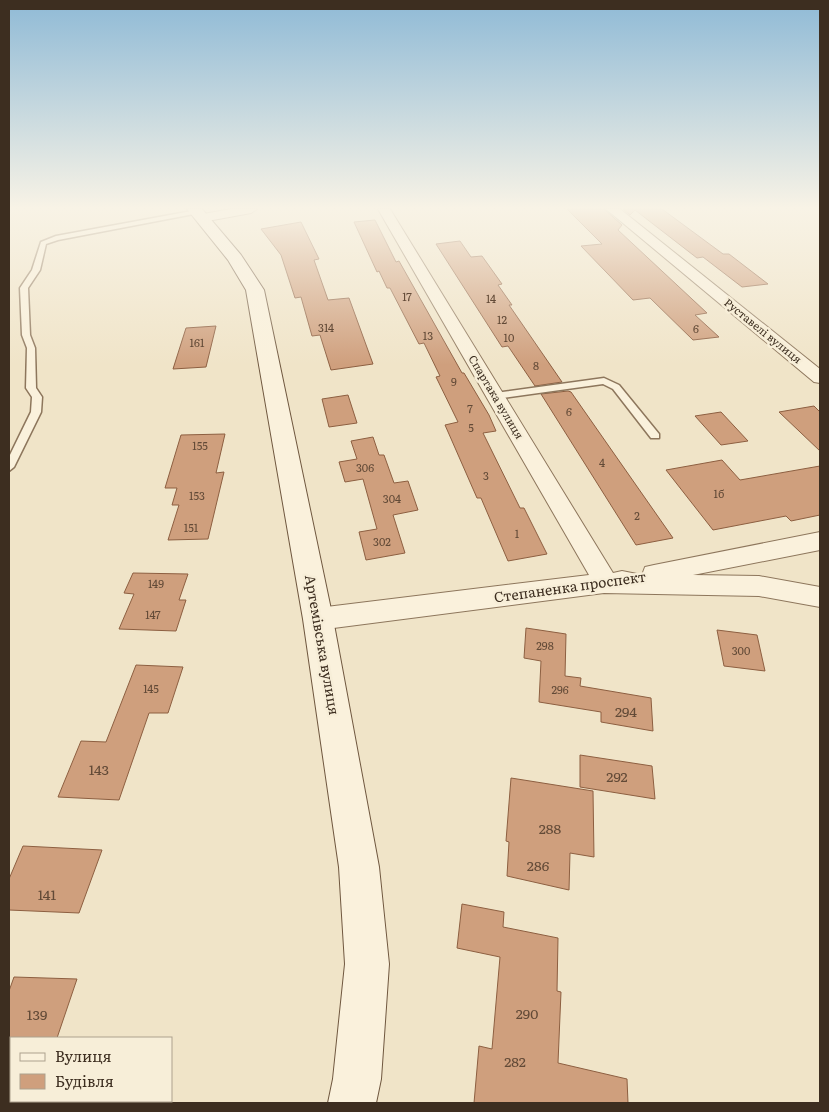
<svg xmlns="http://www.w3.org/2000/svg" width="829" height="1112" viewBox="0 0 829 1112" font-family="Literata,serif">
  <style>
    .building { fill: #cf9f7d; stroke: #8d5f41 }
    .lines { fill: none; stroke-linecap: round; stroke-linejoin: round }
    .lane-casing { stroke: #8d765c; stroke-width: 3 }
    .street-casing { stroke: #8d765c; stroke-width: 2 }
    .secondary-casing { stroke: #6f573f; stroke-width: 2 }
    .lane { fill: #faf1dc; fill-rule: evenodd }
    .street { fill: #faf1dc; fill-rule: evenodd }
    .secondary { fill: #faf1dc; fill-rule: evenodd }
    .labels { text-anchor: middle; stroke-width: 5; stroke-linejoin: round; paint-order: stroke }
    .number-label { font-size: 11px; fill: #624a37 }
    .far-street-label { font-size: 11px; fill: #3d2e20; stroke: #f7eed8 }
    .street-label { font-size: 14px; fill: #3d2e20; stroke: #f7eed8 }
    .near-number-label { font-size: 14px; fill: #624a37 }
  </style>
  <rect width="100%" height="100%" fill="#f0e4c8"/>
  <path class="building" d="M 567,209 L 604,209 L 622,225 L 618,230 L 707,313 L 695,315 L 719,337 L 693,340 L 650,298 L 633,300 L 581,246 L 602,244 Z
    M 623,209 L 662,209 L 723,254 L 729,254 L 768,284 L 742,287 L 703,257 L 697,258 L 635,210 L 630,215 Z
    M 375,220 L 396,262 L 399,261 L 462,373 L 464,373 L 489,415 L 496,431 L 483,433 L 520,508 L 524,508 L 547,554 L 508,561 L 481,498 L 477,498 L 445,425 L 458,422 L 436,377 L 440,376 L 424,343 L 419,344 L 390,288 L 387,288 L 379,271 L 377,272 L 354,222 Z
    M 301,222 L 319,259 L 314,260 L 328,300 L 349,298 L 373,364 L 331,370 L 320,335 L 312,336 L 301,297 L 295,298 L 281,255 L 261,229 Z
    M 460,241 L 471,257 L 482,256 L 502,284 L 498,285 L 512,305 L 509,305 L 562,382 L 535,386 L 508,346 L 502,347 L 436,244 Z
    M 216,326 L 206,367 L 173,369 L 186,328 Z
    M 568,391 L 571,392 L 673,538 L 636,545 L 541,394 Z
    M 348,395 L 357,423 L 329,427 L 322,399 Z
    M 814,406 L 820,412 L 820,451 L 779,412 Z
    M 721,412 L 748,441 L 721,445 L 695,416 Z
    M 225,434 L 216,473 L 224,472 L 208,539 L 168,540 L 179,505 L 172,505 L 177,488 L 165,488 L 181,435 Z
    M 373,437 L 379,455 L 384,455 L 394,483 L 408,481 L 418,510 L 393,515 L 405,553 L 366,560 L 359,532 L 377,529 L 363,479 L 345,482 L 339,462 L 357,459 L 351,441 Z
    M 722,460 L 740,480 L 820,466 L 820,515 L 791,521 L 786,516 L 713,530 L 666,470 Z
    M 133,573 L 188,574 L 179,600 L 186,600 L 176,631 L 119,629 L 134,594 L 124,593 Z
    M 526,628 L 566,634 L 565,676 L 581,678 L 580,686 L 651,698 L 653,731 L 601,722 L 601,712 L 539,702 L 541,661 L 524,658 Z
    M 717,630 L 757,635 L 765,671 L 724,666 Z
    M 136,665 L 183,667 L 168,713 L 149,713 L 119,800 L 58,797 L 81,741 L 106,742 Z
    M 580,755 L 652,766 L 655,799 L 580,787 Z
    M 511,778 L 593,791 L 594,857 L 570,853 L 569,890 L 507,876 L 509,842 L 506,841 Z
    M 23,846 L 102,850 L 79,913 L 9,910 L 9,879 Z
    M 462,904 L 504,912 L 503,927 L 558,938 L 557,991 L 561,992 L 558,1063 L 627,1079 L 628,1103 L 474,1103 L 479,1046 L 492,1049 L 500,957 L 457,948 Z
    M 14,977 L 77,979 L 57,1038 L 9,1038 L 9,991 Z"/>
  <g class="lines">
    <g class="lane-casing">
      <path id="lane" d="M 197,210 L 199,213 L 58,240 L 46,244 L 40,270 L 28,288 L 30,335 L 35,348 L 36,388 L 42,397 L 41,412 L 14,467 L 9,471 L 9,457 L 31,412 L 32,397 L 26,388 L 27,348 L 22,335 L 20,288 L 32,270 L 41,242 L 56,236 Z
        M 604,378 L 619,385 L 659,434 L 659,438 L 651,438 L 613,389 L 603,384 L 495,399 L 490,396 L 495,393 Z"/>
    </g>
    <g class="street-casing">
      <path id="street" d="M 231,209 L 257,209 L 251,213 L 202,222 L 196,218 L 198,215 Z
        M 378,209 L 390,209 L 613,573 L 622,571 L 642,575 L 645,567 L 654,565 L 820,532 L 820,550 L 693,575 L 759,576 L 820,587 L 820,607 L 759,596 L 604,593 L 318,630 L 309,627 L 305,619 L 309,611 L 318,608 L 589,575 Z
        M 606,209 L 620,209 L 820,369 L 820,383 L 814,382 Z"/>
    </g>
    <g class="secondary-casing">
      <path id="secondary" d="M 187,209 L 202,209 L 241,255 L 264,290 L 333,619 L 379,867 L 389,964 L 381,1079 L 376,1103 L 328,1103 L 333,1079 L 345,964 L 339,867 L 303,619 L 246,290 L 228,260 Z"/>
    </g>
    <use href="#lane" class="lane"/>
    <use href="#street" class="street"/>
    <use href="#secondary" class="secondary"/>
  </g>
  <linearGradient id="sky" x2="0" y2="1"><stop stop-color="#8fbad6"/><stop offset="0.57" stop-color="#f8f3e6"/><stop offset="1" stop-color="#f8f3e6" stop-opacity="0"/></linearGradient>
  <rect width="829" height="365" fill="url(#sky)"/>
  <g class="labels">
    <g class="number-label">
      <text x="407" y="301">17</text>
      <text x="491" y="303">14</text>
      <text x="502" y="324">12</text>
      <text x="326" y="332">314</text>
      <text x="696" y="333">6</text>
      <text x="428" y="340">13</text>
      <text x="509" y="342">10</text>
      <text x="197" y="347">161</text>
      <text x="536" y="370">8</text>
      <text x="454" y="386">9</text>
      <text x="470" y="413">7</text>
      <text x="569" y="416">6</text>
      <text x="471" y="432">5</text>
      <text x="200" y="450">155</text>
      <text x="602" y="467">4</text>
      <text x="365" y="472">306</text>
      <text x="486" y="480">3</text>
      <text x="719" y="498">1б</text>
      <text x="197" y="500">153</text>
      <text x="392" y="503">304</text>
      <text x="637" y="520">2</text>
      <text x="191" y="532">151</text>
      <text x="517" y="538">1</text>
      <text x="382" y="546">302</text>
      <text x="156" y="588">149</text>
      <text x="153" y="619">147</text>
      <text x="545" y="650">298</text>
      <text x="741" y="655">300</text>
      <text x="151" y="693">145</text>
      <text x="560" y="694">296</text>
    </g>
    <g class="far-street-label">
      <text transform="translate(763 331) rotate(39)" y="4">Руставелі вулиця</text>
      <text transform="translate(496 397) rotate(59)" y="4">Спартака вулиця</text>
    </g>
    <g class="street-label">
      <text transform="translate(570 587) rotate(-8)" y="5">Степаненка проспект</text>
      <text transform="translate(322 645) rotate(80)" y="5">Артемівська вулиця</text>
    </g>
    <g class="near-number-label">
      <text x="626" y="717">294</text>
      <text x="99" y="775">143</text>
      <text x="617" y="782">292</text>
      <text x="550" y="834">288</text>
      <text x="538" y="871">286</text>
      <text x="47" y="900">141</text>
      <text x="527" y="1019">290</text>
      <text x="37" y="1020">139</text>
      <text x="515" y="1067">282</text>
    </g>
  </g>
  <rect width="829" height="1112" fill="none" stroke="#3d2e20" stroke-width="20"/>
  <rect x="10" y="1037" width="162" height="65" fill="#f7eed8" stroke="#ada18e"/>
  <rect x="20" y="1053" width="25" height="8" fill="#faf1dc" stroke="#ada18e"/>
  <text x="55" y="1062" font-size="15" fill="#3d2e20">Вулиця</text>
  <rect x="20" y="1074" width="25" height="15" fill="#cf9f7d" stroke="#ada18e"/>
  <text x="55" y="1087" font-size="15" fill="#3d2e20">Будівля</text>
</svg>
